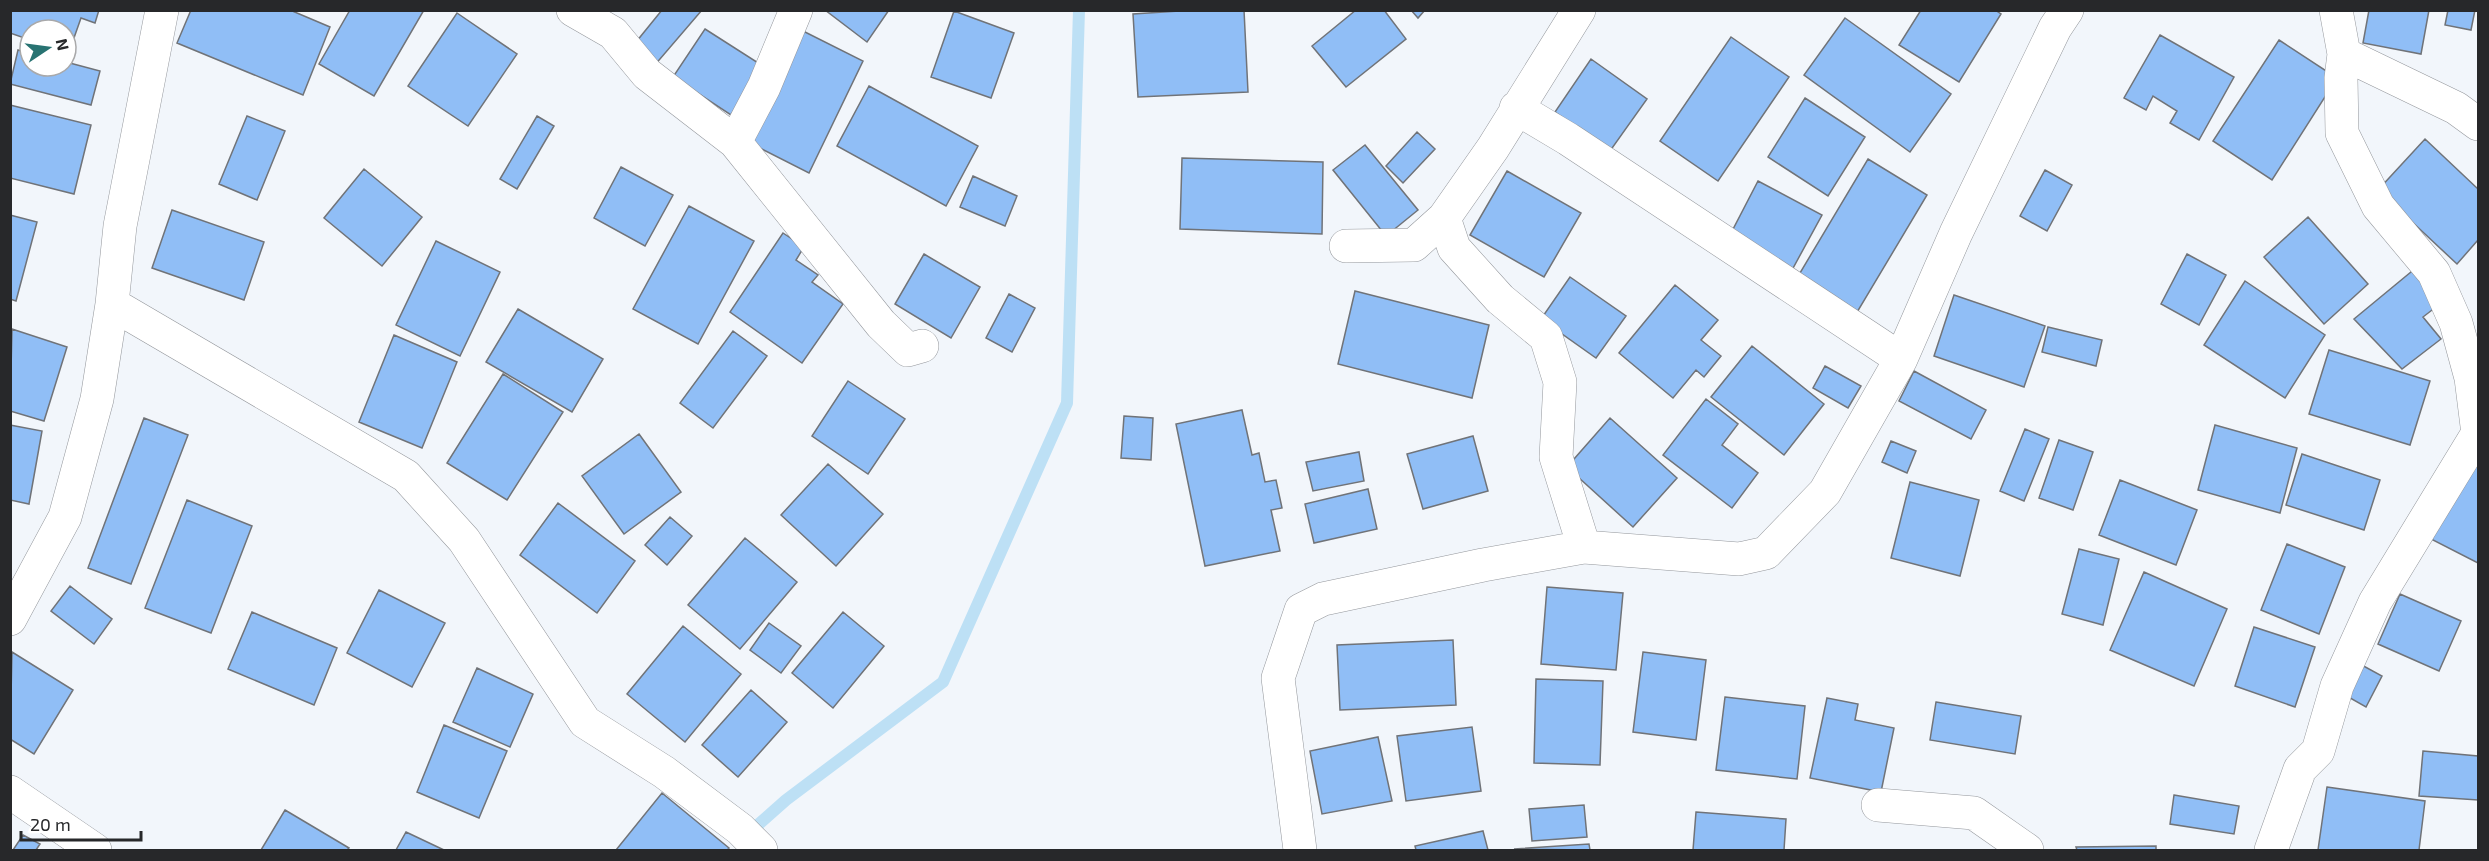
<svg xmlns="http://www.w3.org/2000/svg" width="2489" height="861" viewBox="0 0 2489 861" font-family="'Exo 2',sans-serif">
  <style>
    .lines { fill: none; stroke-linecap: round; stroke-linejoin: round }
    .stream { stroke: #bde0f5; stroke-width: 12 }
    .building { fill: #90bef6; stroke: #707378; stroke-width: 1.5 }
    .minor-casing { stroke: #94979c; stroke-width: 34 }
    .minor { stroke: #fff; stroke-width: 33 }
  </style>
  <rect width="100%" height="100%" fill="#f2f6fb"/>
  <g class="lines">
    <path class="stream" d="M 752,837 L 752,830 L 786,800 L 943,682 L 1067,403 L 1079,10"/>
  </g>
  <path class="building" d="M 10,10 L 99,10 L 95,23 L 81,18 L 69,52 L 66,51 L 66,30 L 30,30 L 30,40 L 10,33 Z
    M 191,10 L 290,10 L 330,27 L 303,95 L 177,43 Z
    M 350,10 L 424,10 L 374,96 L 319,64 Z
    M 662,10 L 702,10 L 654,66 L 632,47 Z
    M 825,10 L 889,10 L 867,42 Z
    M 1195,10 L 1244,10 L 1248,92 L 1138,97 L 1133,14 Z
    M 1356,10 L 1384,10 L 1406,39 L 1346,87 L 1312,46 Z
    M 1411,10 L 1425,10 L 1418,18 Z
    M 1921,10 L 1995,10 L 2001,14 L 1959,82 L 1899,45 Z
    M 2369,10 L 2429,10 L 2421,54 L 2363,43 Z
    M 2448,10 L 2475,10 L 2471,30 L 2445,25 Z
    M 954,11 L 1014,33 L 991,98 L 931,77 Z
    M 457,13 L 517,54 L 468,126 L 408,86 Z
    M 1845,18 L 1951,94 L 1910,152 L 1804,75 Z
    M 705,29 L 763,66 L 731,115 L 673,77 Z
    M 801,30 L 863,61 L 809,173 L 746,141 Z
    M 2160,35 L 2234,77 L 2199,140 L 2170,123 L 2177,111 L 2153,96 L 2146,110 L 2124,98 Z
    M 1731,37 L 1789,77 L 1718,181 L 1660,141 Z
    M 2279,40 L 2337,78 L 2272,180 L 2213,141 Z
    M 18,50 L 30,53 L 30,66 L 66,66 L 66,62 L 100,71 L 91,105 L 10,84 Z
    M 1591,59 L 1647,99 L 1610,151 L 1555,112 Z
    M 869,86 L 978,146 L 946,206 L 837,146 Z
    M 1805,98 L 1865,137 L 1828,196 L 1768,157 Z
    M 10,105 L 91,125 L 74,194 L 10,178 Z
    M 247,116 L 285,131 L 257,200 L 219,184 Z
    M 537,116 L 554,126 L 517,189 L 500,179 Z
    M 1417,132 L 1435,149 L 1403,183 L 1386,166 Z
    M 2425,139 L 2478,189 L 2478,240 L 2457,264 L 2378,190 Z
    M 1365,145 L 1418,210 L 1386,236 L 1333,170 Z
    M 1182,158 L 1323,162 L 1322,234 L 1180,229 Z
    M 1868,159 L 1927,195 L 1856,314 L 1797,278 Z
    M 621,167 L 673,195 L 645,246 L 594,218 Z
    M 364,169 L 422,217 L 382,266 L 324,218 Z
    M 2045,170 L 2072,185 L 2047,231 L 2020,216 Z
    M 1507,171 L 1581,213 L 1544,277 L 1470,235 Z
    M 973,176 L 1017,196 L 1005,226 L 960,207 Z
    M 1758,181 L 1822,215 L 1792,270 L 1729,237 Z
    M 689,206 L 754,241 L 698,344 L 633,309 Z
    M 172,210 L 264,242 L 244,300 L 152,268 Z
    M 10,215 L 37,222 L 16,301 L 10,299 Z
    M 2308,217 L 2368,284 L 2324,324 L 2264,257 Z
    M 783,233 L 804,247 L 796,260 L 818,275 L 812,282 L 843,304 L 802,363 L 730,312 Z
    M 436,241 L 500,272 L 460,356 L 396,325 Z
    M 924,254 L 980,287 L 951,338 L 895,304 Z
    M 2187,254 L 2226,275 L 2199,325 L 2161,304 Z
    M 2417,267 L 2445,300 L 2423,317 L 2441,339 L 2402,369 L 2354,319 Z
    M 1570,277 L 1626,316 L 1596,358 L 1541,319 Z
    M 2245,281 L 2325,335 L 2285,398 L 2204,345 Z
    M 1675,285 L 1718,320 L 1701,340 L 1721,356 L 1704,377 L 1696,370 L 1673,398 L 1619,353 Z
    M 1355,291 L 1489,325 L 1472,398 L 1338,364 Z
    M 1009,294 L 1035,308 L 1012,352 L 986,338 Z
    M 1954,295 L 2045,326 L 2024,387 L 1934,356 Z
    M 518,309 L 603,359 L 572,412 L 486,362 Z
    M 2048,327 L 2102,340 L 2096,366 L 2042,352 Z
    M 12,329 L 67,347 L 44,421 L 10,411 Z
    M 733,331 L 767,356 L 713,428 L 680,403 Z
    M 394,335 L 457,362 L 422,448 L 359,422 Z
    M 1752,346 L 1824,404 L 1784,455 L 1711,397 Z
    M 2329,350 L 2430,381 L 2410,445 L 2309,414 Z
    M 1825,366 L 1861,386 L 1848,408 L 1813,388 Z
    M 1914,371 L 1986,410 L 1971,439 L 1899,401 Z
    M 503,374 L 563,412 L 507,500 L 447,463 Z
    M 848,381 L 905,419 L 868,474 L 812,436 Z
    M 1706,399 L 1738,424 L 1722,445 L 1758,473 L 1732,508 L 1663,455 Z
    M 1242,410 L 1252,455 L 1259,453 L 1265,482 L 1276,480 L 1282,508 L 1271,510 L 1280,551 L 1205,566 L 1176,424 Z
    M 1124,416 L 1153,418 L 1151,460 L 1121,458 Z
    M 144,418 L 188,435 L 131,584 L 88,568 Z
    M 1610,418 L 1677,478 L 1633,527 L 1567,467 Z
    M 10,425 L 42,431 L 29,504 L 10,500 Z
    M 2215,425 L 2297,448 L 2280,513 L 2198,490 Z
    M 2025,429 L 2049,439 L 2024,501 L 2000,491 Z
    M 639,434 L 681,492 L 624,534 L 582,476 Z
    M 1473,436 L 1488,491 L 1423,509 L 1407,454 Z
    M 2059,440 L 2093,452 L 2073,510 L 2039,498 Z
    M 1891,441 L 1916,451 L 1907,473 L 1882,462 Z
    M 1359,452 L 1364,481 L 1313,491 L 1306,462 Z
    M 2302,454 L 2380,480 L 2364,530 L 2286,505 Z
    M 2468,462 L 2478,467 L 2478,563 L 2429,538 Z
    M 828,464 L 883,514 L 836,566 L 781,515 Z
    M 2120,480 L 2197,510 L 2176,565 L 2099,535 Z
    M 1910,482 L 1979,500 L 1960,576 L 1891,558 Z
    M 1368,489 L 1377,529 L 1314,543 L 1305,504 Z
    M 187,500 L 252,526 L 211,633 L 145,608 Z
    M 558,503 L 635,561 L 597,613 L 520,555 Z
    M 670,517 L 692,536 L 667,565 L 645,545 Z
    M 745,538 L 797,582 L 740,649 L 688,605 Z
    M 2287,544 L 2345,567 L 2319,634 L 2261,610 Z
    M 2079,549 L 2119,559 L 2103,625 L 2062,614 Z
    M 2144,572 L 2227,609 L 2194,686 L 2110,650 Z
    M 70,586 L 112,619 L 94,644 L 51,611 Z
    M 1547,587 L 1623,593 L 1616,670 L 1541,664 Z
    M 379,590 L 445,623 L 412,687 L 347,653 Z
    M 2400,594 L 2461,621 L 2439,671 L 2378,644 Z
    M 252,612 L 337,648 L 314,705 L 228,669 Z
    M 843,612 L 884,646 L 833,708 L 792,673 Z
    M 769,623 L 801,646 L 781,673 L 750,650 Z
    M 683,626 L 741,674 L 685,742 L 627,694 Z
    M 2254,627 L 2315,647 L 2295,707 L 2235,686 Z
    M 1453,640 L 1456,705 L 1340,710 L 1337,645 Z
    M 12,652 L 73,690 L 34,754 L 10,739 Z
    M 1643,652 L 1706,660 L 1696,740 L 1633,732 Z
    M 2358,663 L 2382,676 L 2366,707 L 2343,694 Z
    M 477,668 L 533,694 L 510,747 L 453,722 Z
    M 1536,679 L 1603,681 L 1600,765 L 1534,763 Z
    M 751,690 L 787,722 L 738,777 L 702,745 Z
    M 1725,697 L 1805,706 L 1797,779 L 1716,770 Z
    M 1827,698 L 1858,704 L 1855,720 L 1894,728 L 1881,792 L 1810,778 Z
    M 1936,702 L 2021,716 L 2015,754 L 1930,740 Z
    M 444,725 L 507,751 L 479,818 L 417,792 Z
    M 1472,727 L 1481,791 L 1406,801 L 1397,736 Z
    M 1378,737 L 1392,801 L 1322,814 L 1310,751 Z
    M 2423,751 L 2478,756 L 2478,800 L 2419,796 Z
    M 2327,787 L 2425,801 L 2419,850 L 2318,850 Z
    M 662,793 L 729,848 L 727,850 L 616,850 Z
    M 2174,795 L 2239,806 L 2234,834 L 2170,824 Z
    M 1584,805 L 1587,837 L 1532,841 L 1529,809 Z
    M 285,810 L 349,848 L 347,850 L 261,850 Z
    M 1696,812 L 1786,819 L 1784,850 L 1693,850 Z
    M 1483,831 L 1488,850 L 1416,850 L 1415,846 Z
    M 406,832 L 444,850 L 396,850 Z
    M 23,835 L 40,844 L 36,850 L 13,850 Z
    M 1589,844 L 1590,850 L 1514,849 Z
    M 2156,846 L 2156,850 L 2077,850 L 2076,847 Z"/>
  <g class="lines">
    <g class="minor-casing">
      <path id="minor" d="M 573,10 L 613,33 L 647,74 L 735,142 L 881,324 L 908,350 L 922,346
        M 2336,10 L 2344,54 L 2341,78 L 2342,133 L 2378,206 L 2434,273 L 2456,323 L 2471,378 L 2478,434
        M 2344,54 L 2456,108 L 2478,124
        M 1516,108 L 1568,139 L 1901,359
        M 735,142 L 764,87 L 796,10
        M 1444,218 L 1454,248 L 1500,299 L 1546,337 L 1560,382 L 1556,457 L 1584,547
        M 1346,246 L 1414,245 L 1444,218 L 1493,148 L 1579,10
        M 112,304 L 406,476 L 464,540 L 585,722 L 664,772 L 740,829 L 761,850
        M 10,619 L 65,517 L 97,399 L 112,304 L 120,226 L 162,10
        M 10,792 L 95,850
        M 1878,805 L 1974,813 L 2027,850
        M 1300,850 L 1278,678 L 1301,610 L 1323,599 L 1483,565 L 1584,547 L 1739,559 L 1766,553 L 1825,492 L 1901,359 L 1956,233 L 2055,28 L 2067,10
        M 2271,850 L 2300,769 L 2318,751 L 2337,686 L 2375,602 L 2478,433"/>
    </g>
    <use href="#minor" class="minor"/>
  </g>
  <rect width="2489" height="861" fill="none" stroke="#27282a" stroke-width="24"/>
  <g transform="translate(48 48) rotate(77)"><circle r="28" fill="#ffffff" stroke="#a9a9aa" stroke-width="1.5"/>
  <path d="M0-4.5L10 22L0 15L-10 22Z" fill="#287372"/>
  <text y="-9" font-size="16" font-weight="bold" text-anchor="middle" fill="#27282a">N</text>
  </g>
  <path d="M21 831v9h120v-9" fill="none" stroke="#27282a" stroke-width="3"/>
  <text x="30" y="831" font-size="18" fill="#27282a" stroke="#ffffff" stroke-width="4.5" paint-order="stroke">20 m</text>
</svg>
